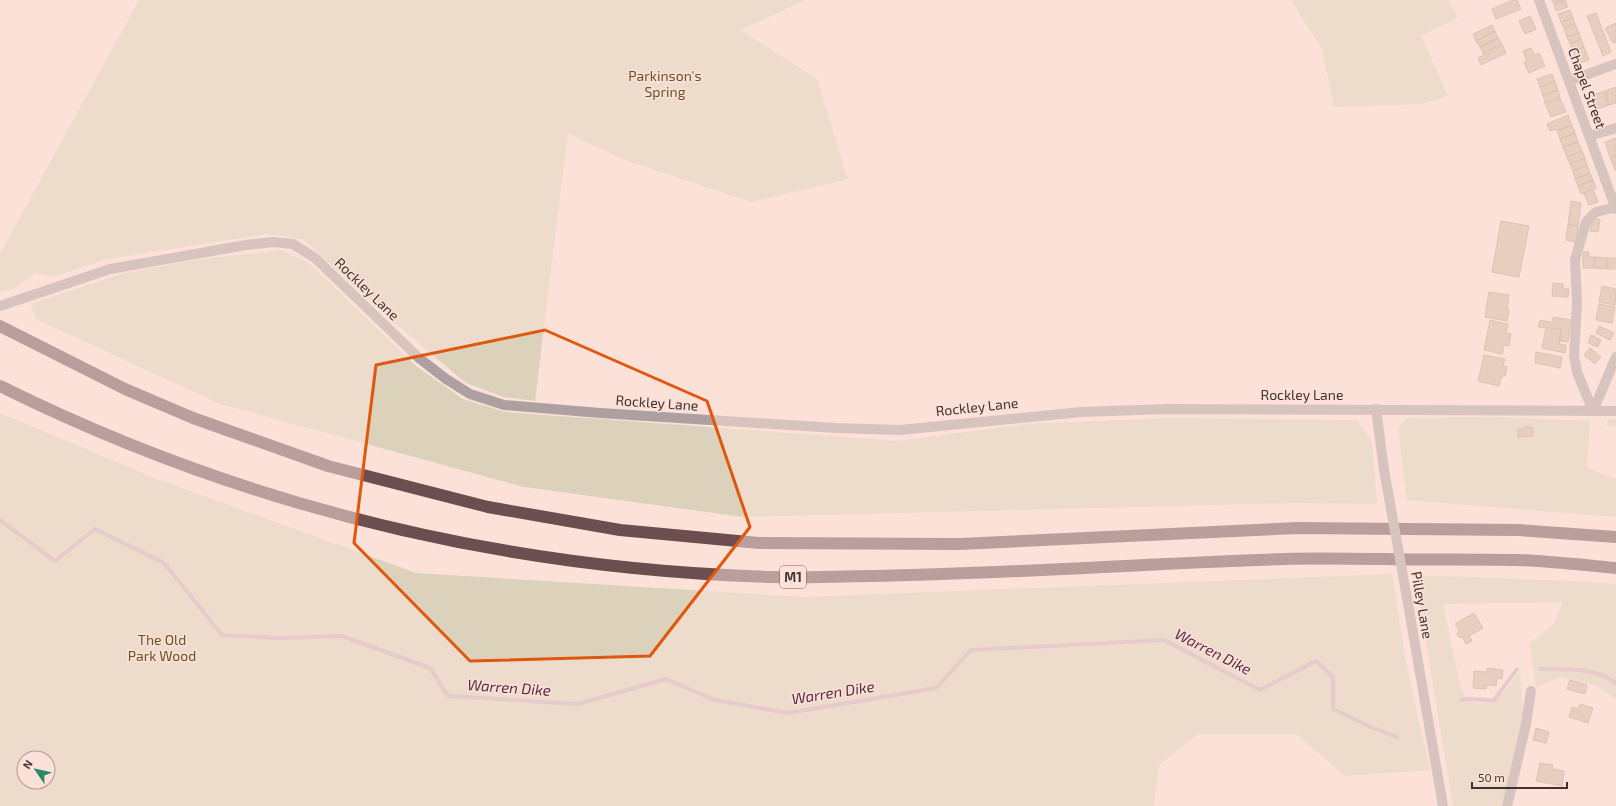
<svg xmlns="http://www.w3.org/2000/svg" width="1616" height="806" viewBox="0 0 1616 806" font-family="'Exo 2',sans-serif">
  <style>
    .green { fill: #dcd2bb; fill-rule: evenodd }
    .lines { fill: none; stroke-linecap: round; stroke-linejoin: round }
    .stream { stroke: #cdaebd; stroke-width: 4 }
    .building { fill: #ceb59f; stroke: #b59d88 }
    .minor { stroke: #ae9fa0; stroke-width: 10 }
    .highway { stroke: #6c4d50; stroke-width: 12 }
    .minor-bridge { stroke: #ae9fa0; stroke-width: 10 }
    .marked { fill: none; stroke: #e0570e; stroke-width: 3; stroke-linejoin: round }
    .labels { text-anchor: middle; stroke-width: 3; stroke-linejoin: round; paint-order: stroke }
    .shield { fill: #fce1d8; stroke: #786762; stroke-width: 1 }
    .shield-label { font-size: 13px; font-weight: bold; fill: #40332f }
    .park-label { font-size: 14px; fill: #665322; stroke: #fce1d8 }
    .street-label { font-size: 14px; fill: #40332f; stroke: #fce1d8 }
    .water-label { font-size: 15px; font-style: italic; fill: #572c44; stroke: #fce1d8 }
  </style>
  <rect width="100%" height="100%" fill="#fce1d8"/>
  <path class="green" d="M 139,0 L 806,0 L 740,30 L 817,79 L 848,179 L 751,202 L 622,159 L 568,133 L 535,401 L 504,397 L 466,383 L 383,313 L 303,239 L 266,234 L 103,260 L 53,277 L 35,273 L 16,288 L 0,292 L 0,252 L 1,252 Z
    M 1291,0 L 1449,0 L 1458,18 L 1421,36 L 1448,96 L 1421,104 L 1334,107 L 1322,49 Z
    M 281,250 L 310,264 L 416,366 L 463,399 L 505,412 L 898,441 L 1027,424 L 1167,418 L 1357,420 L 1372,442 L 1377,504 L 1295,503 L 743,517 L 524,487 L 220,404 L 36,319 L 31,304 L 121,274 L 195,260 Z
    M 0,413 L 157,479 L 416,573 L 803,597 L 1392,574 L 1406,662 L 1430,770 L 1345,776 L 1296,734 L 1198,734 L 1159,765 L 1154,806 L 0,806 ZM 24,758 L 48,758 L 48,782 L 24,782 Z
    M 1494,417 L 1590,421 L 1587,468 L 1616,479 L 1616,517 L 1407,500 L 1398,428 L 1407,418 Z
    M 1608,419 L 1616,419 L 1616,427 L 1606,425 Z
    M 1415,575 L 1573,581 L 1616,584 L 1616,699 L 1596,685 L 1559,677 L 1536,688 L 1530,643 L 1554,624 L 1563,602 L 1443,604 L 1460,686 L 1467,701 L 1482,703 L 1495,702 L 1520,672 L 1523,714 L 1502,806 L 1453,806 Z"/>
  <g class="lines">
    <path class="stream" d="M 0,520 L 55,561 L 95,529 L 164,563 L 222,635 L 281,638 L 342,636 L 430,668 L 448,696 L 578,704 L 666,679 L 715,700 L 788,713 L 936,688 L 971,650 L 1164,640 L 1260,690 L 1316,661 L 1333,677 L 1333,709 L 1373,728 L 1397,737
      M 1540,669 C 1566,669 1594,667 1616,683
      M 1461,700 C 1473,697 1482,701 1494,700 L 1517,669"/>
  </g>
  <path class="building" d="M 1513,0 L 1517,0 L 1521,9 L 1496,19 L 1492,9 Z
    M 1552,0 L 1565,0 L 1554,4 Z
    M 1565,0 L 1568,7 L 1556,11 L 1554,4 Z
    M 1570,10 L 1573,18 L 1561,22 L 1558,14 Z
    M 1596,13 L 1611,52 L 1603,56 L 1587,16 Z
    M 1530,16 L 1536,29 L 1525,34 L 1519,21 Z
    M 1573,18 L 1575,24 L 1564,28 L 1561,22 Z
    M 1616,23 L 1616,42 L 1613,43 L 1605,28 Z
    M 1575,24 L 1579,33 L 1567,37 L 1564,28 Z
    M 1492,25 L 1495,31 L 1476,41 L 1473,34 Z
    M 1495,31 L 1498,38 L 1480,47 L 1476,41 Z
    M 1579,33 L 1581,39 L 1570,44 L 1567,37 Z
    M 1498,38 L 1502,44 L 1483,53 L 1480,47 Z
    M 1581,39 L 1584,47 L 1573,51 L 1570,44 Z
    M 1502,44 L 1506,53 L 1481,65 L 1478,58 L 1484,55 L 1483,53 Z
    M 1584,47 L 1589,60 L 1578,64 L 1573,51 Z
    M 1531,48 L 1535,55 L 1539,53 L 1545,66 L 1529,73 L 1524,62 L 1527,61 L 1523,51 Z
    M 1552,74 L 1555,82 L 1540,87 L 1537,79 Z
    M 1555,82 L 1558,90 L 1543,95 L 1540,87 Z
    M 1616,87 L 1616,103 L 1609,105 L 1605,91 Z
    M 1558,90 L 1560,98 L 1545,103 L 1543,95 Z
    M 1605,91 L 1609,105 L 1597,109 L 1592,95 Z
    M 1560,98 L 1566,112 L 1551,117 L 1545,103 Z
    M 1568,115 L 1572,125 L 1557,131 L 1556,129 L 1550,131 L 1547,124 Z
    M 1572,125 L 1575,133 L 1560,139 L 1557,131 Z
    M 1575,133 L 1578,142 L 1563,147 L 1560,139 Z
    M 1616,138 L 1616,155 L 1610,157 L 1605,142 Z
    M 1578,142 L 1582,151 L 1567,157 L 1563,147 Z
    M 1582,151 L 1585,158 L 1570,164 L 1567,157 Z
    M 1616,155 L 1616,170 L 1615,170 L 1610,157 Z
    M 1585,158 L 1587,165 L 1573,171 L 1570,164 Z
    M 1587,165 L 1590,173 L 1575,179 L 1573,171 Z
    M 1590,173 L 1593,180 L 1578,186 L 1575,179 Z
    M 1593,180 L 1596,188 L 1581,194 L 1578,186 Z
    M 1593,189 L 1598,202 L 1589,205 L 1584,193 Z
    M 1571,201 L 1581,203 L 1578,226 L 1568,225 Z
    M 1592,218 L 1600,220 L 1598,232 L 1590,231 Z
    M 1501,221 L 1529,226 L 1519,277 L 1492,272 Z
    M 1568,225 L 1578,226 L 1576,242 L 1566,240 Z
    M 1583,252 L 1589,252 L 1589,257 L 1595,257 L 1594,268 L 1583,268 Z
    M 1595,257 L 1607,258 L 1607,269 L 1594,268 Z
    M 1607,258 L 1615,258 L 1615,269 L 1607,269 Z
    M 1553,283 L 1563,284 L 1563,288 L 1569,289 L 1568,297 L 1552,296 Z
    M 1602,286 L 1616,289 L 1615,305 L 1599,302 Z
    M 1489,292 L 1509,295 L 1507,309 L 1509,310 L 1507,321 L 1485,317 Z
    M 1599,304 L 1615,307 L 1612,323 L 1596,320 Z
    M 1553,317 L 1571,320 L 1568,342 L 1560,341 L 1561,329 L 1551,328 Z
    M 1490,320 L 1508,324 L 1506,333 L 1511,334 L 1509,346 L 1504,345 L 1502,354 L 1484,350 Z
    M 1540,320 L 1550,322 L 1549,328 L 1561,329 L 1559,344 L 1566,345 L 1565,353 L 1542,348 L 1546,328 L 1538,327 Z
    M 1599,326 L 1614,333 L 1610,340 L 1596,333 Z
    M 1591,335 L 1601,340 L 1598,347 L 1588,343 Z
    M 1590,348 L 1601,357 L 1595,364 L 1584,355 Z
    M 1536,352 L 1562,357 L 1560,368 L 1535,363 Z
    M 1484,355 L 1505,359 L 1503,366 L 1507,367 L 1505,376 L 1502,376 L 1499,386 L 1478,381 Z
    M 1524,427 L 1533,427 L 1533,436 L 1518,437 L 1518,429 L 1524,429 Z
    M 1474,613 L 1483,628 L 1469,636 L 1472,641 L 1466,644 L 1462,637 L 1459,637 L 1457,634 L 1459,630 L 1455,624 Z
    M 1487,668 L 1503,670 L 1502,679 L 1497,678 L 1496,686 L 1486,685 L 1486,689 L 1473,688 L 1474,671 L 1487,672 Z
    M 1570,680 L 1587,685 L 1585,694 L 1567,689 Z
    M 1580,704 L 1593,708 L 1588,723 L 1569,717 L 1572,707 L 1578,709 Z
    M 1536,728 L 1549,732 L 1546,743 L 1533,740 Z
    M 1540,763 L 1553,765 L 1552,769 L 1564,771 L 1562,786 L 1536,781 Z"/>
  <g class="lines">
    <path class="minor" d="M 1539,0 L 1616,209
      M 1569,81 L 1616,64
      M 1589,136 L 1616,128
      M 0,306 L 110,269 L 246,245 L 273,242 L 293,244 L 315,258 L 419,358 L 446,379 L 470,394 L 504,405 L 600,413 L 836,428 L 900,430 L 1081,412 L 1169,409 L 1616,411
      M 1376,409 L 1384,470
      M 1593,411 L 1577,372 L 1574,356 L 1577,303 L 1575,260 L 1586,222 L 1596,212 L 1616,207
      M 1593,411 L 1616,357
      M 1407,598 L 1443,806
      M 1507,806 L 1526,724 L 1531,691"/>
    <path class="highway" d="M 0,326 L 125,389 L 193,418 L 328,466 L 488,507 L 620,530 L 759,543 L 960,544 L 1297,528 L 1518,530 L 1616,537
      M 0,386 C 244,507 500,569 773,577 C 806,578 839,576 872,576 C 1010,574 1147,563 1285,559 C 1318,558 1352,559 1385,559 C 1429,560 1473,559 1517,560 C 1550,561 1583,565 1616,568"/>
    <path class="minor-bridge" d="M 1384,470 L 1407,598"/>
  </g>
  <path d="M0 0H1616V806H0ZM 545,330 L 707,401 L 750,527 L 650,656 L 470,661 L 354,543 L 376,365 Z" fill="#fce1d8" fill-opacity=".55" fill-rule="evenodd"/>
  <path class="marked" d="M 545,330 L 707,401 L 750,527 L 650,656 L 470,661 L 354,543 L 376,365 Z"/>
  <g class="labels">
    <rect class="shield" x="780" y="566" width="26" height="22" rx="3"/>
    <g class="shield-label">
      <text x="793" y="582">M1</text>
    </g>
    <g class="park-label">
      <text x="665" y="81">Parkinson's<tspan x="665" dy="16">Spring</tspan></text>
      <text x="162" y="645">The Old<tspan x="162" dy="16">Park Wood</tspan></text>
    </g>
    <g class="street-label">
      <text transform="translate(1587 88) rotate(70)" y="5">Chapel Street</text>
      <text transform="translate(367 289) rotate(44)" y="5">Rockley Lane</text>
      <text x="1302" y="400">Rockley Lane</text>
      <text transform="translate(657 403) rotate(4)" y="5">Rockley Lane</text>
      <text transform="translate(977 407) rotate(-6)" y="5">Rockley Lane</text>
      <text transform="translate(1422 605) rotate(80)" y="5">Pilley Lane</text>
    </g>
    <g class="water-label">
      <text transform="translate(1213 652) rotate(27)" y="5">Warren Dike</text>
      <text transform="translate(509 688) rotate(4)" y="5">Warren Dike</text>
      <text transform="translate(833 693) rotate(-9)" y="5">Warren Dike</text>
    </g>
  </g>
  <g transform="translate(36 770) rotate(304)"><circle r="19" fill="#fce1d8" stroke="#b19b94"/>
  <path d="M0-3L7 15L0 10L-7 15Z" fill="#268a65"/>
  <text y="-6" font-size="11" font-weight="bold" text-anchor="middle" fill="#40332f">N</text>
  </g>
  <path d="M1472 782v6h95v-6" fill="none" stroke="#40332f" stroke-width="2"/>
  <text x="1478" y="782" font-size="12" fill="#40332f" stroke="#fce1d8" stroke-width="3" paint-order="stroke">50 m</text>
</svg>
